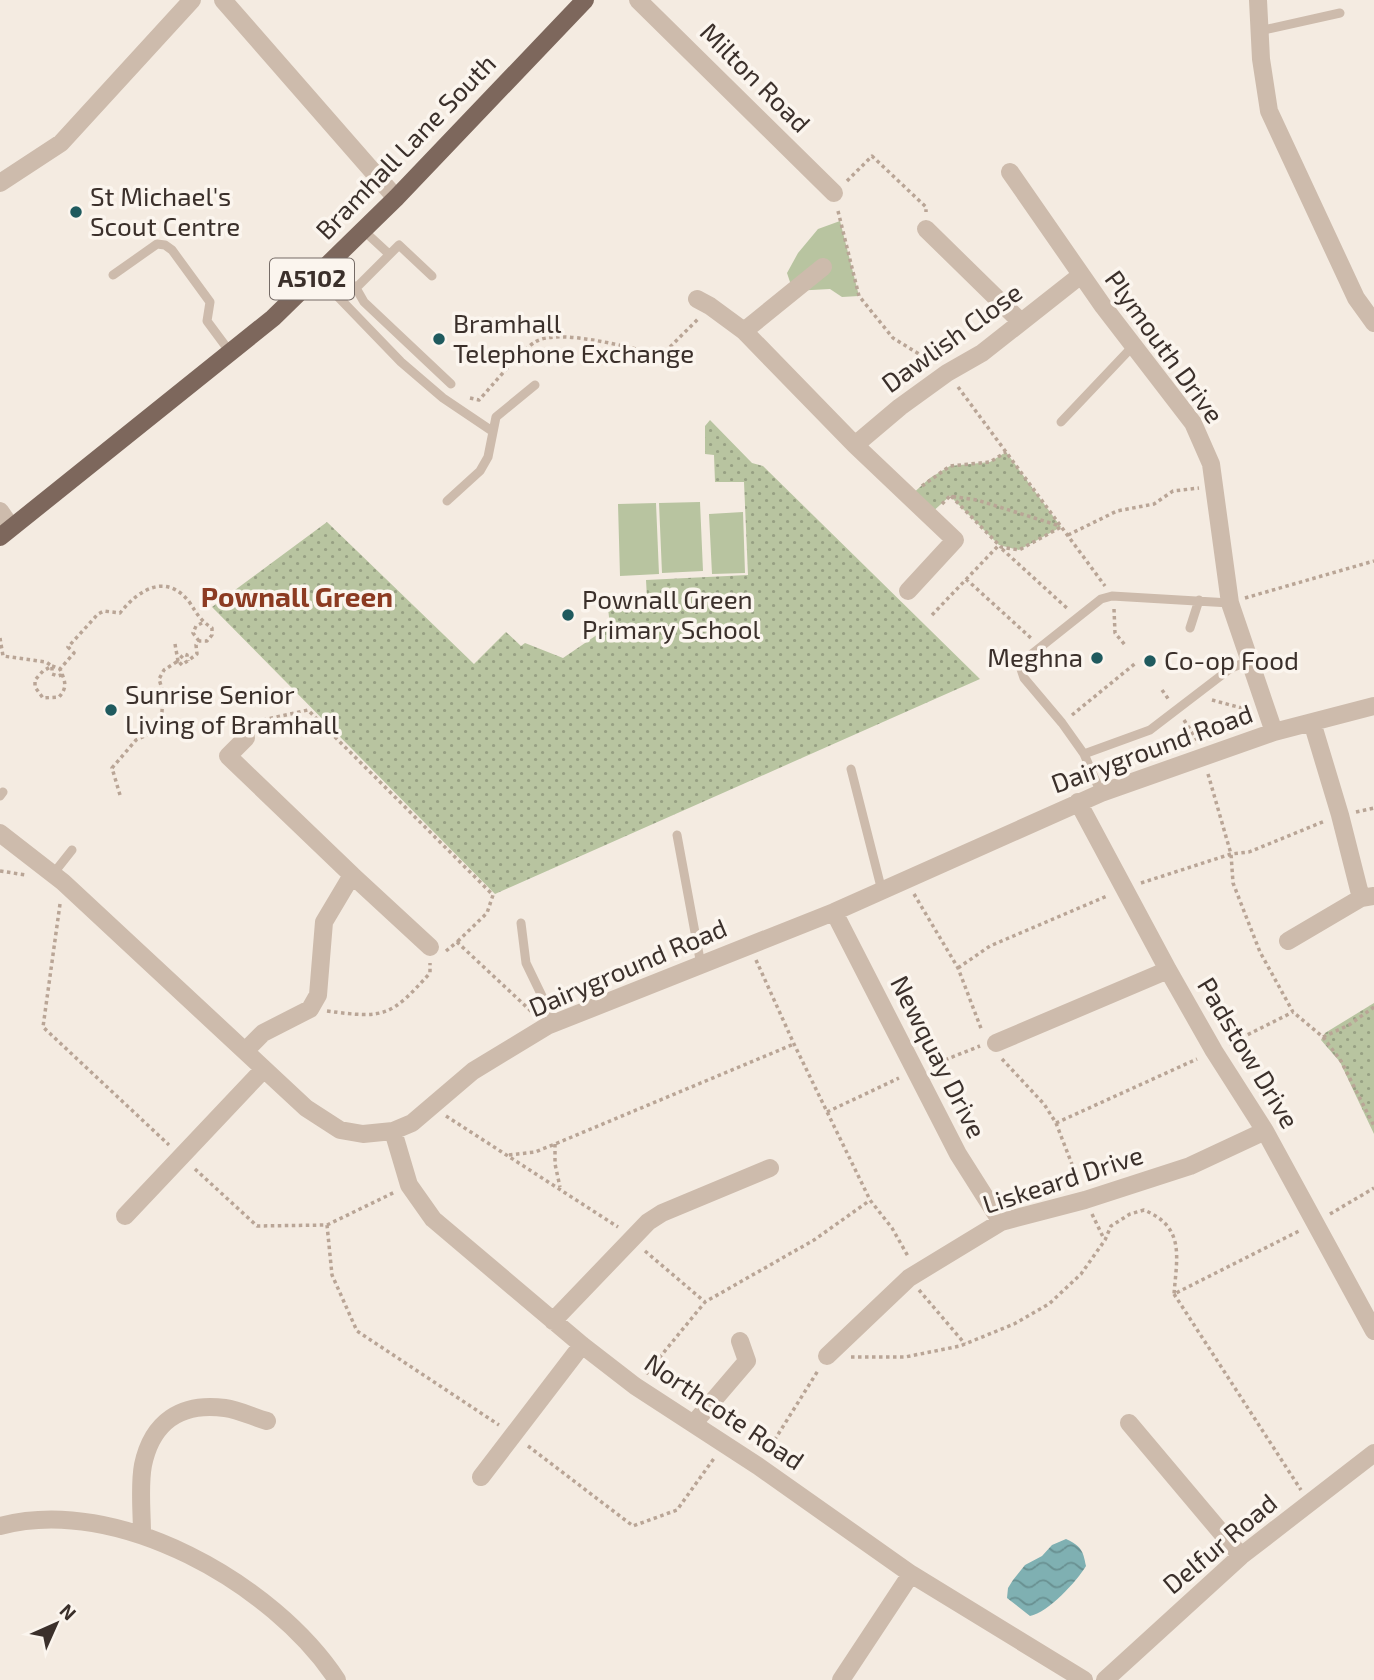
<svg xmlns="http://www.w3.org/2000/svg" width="1374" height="1680" viewBox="0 0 1374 1680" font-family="'Exo 2',sans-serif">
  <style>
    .green { fill: #b8c4a0 }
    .park { fill: url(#park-dots) }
    .water { fill: url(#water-waves) }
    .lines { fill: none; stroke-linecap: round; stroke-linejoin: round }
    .path { stroke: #b9a596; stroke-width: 3.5; stroke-dasharray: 3.5 3.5; stroke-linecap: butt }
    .lane { stroke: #cdbbac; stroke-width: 9 }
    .street { stroke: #cdbbac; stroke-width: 18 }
    .primary { stroke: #7d675c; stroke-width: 18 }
    .poi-dot { fill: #1f5a5e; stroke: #fbf5ee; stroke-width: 2.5 }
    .labels { text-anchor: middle; stroke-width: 7; stroke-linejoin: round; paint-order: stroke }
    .shield { fill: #fbf5ee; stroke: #756b66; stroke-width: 2 }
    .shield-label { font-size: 24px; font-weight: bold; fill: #3b302b }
    .street-label { font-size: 26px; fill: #3b302b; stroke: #fbf5ee }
    .poi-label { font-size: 26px; fill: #3b302b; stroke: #fbf5ee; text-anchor: start }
    .neighbourhood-label { font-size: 28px; font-weight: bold; fill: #8c3b22; stroke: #fbf5ee }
  </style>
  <defs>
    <pattern id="park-dots" width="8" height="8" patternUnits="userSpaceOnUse" patternTransform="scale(1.75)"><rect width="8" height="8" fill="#b8c4a0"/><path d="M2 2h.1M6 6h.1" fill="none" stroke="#97a083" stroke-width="1.8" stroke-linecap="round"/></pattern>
    <pattern id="water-waves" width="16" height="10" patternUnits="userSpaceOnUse" patternTransform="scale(1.75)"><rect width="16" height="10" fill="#7fb0b2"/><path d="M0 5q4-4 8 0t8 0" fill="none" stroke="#699091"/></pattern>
  </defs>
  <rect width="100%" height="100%" fill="#f4ebe1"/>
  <path class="green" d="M 840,221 L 859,296 L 842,297 L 830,289 L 793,291 L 787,273 L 798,253 L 818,229 Z
    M 700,502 L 703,571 L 662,573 L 659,503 Z
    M 656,503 L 659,574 L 620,576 L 618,504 Z
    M 743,512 L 745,573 L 712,574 L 709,514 Z"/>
  <path class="park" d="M 710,420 L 752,463 L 763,466 L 980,679 L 495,894 L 212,607 L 327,522 L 474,664 L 506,632 L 521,646 L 525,643 L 563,658 L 610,626 L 607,599 L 647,598 L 646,580 L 748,575 L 744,482 L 715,482 L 714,455 L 705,454 L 705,426 Z
    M 1006,452 L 1061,527 L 1019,550 L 999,545 L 950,496 L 930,514 L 910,496 L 930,478 L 950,466 L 990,462 Z
    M 1374,1003 L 1374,1134 L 1340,1062 L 1321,1040 L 1325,1033 Z"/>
  <path class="water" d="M 1066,1539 C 1081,1546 1083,1550 1086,1566 C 1077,1581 1048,1613 1030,1616 L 1007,1598 L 1008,1588 L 1013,1580 L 1025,1565 L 1042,1556 L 1052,1545 Z"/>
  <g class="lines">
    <path class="path" d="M 847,181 L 872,156 L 926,207 L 926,212
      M 838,211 L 859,296 L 893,338 L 932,362
      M 958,387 L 1105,586
      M 470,398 L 479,400 C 493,385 520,351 535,342 C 559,327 633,349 662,355 L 699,318
      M 922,486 L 950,466 L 990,462 L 1006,452
      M 951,496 L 1001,547 L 1019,550 L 1061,527
      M 942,504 L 950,496 L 977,500 L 1060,526
      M 1068,535 L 1117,511 L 1154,504 L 1173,491 L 1199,488
      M 1002,549 L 1069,610
      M 966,579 L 1032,639
      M 1245,598 L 1374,561
      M 1114,609 L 1115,633 L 1125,645
      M 932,615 L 998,546
      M 0,638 L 3,656 L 46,662 L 52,666 L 52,674 L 58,676 L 61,675 L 60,669 L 74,653 L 68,647 L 98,614 L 104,611 L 120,613 C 139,589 167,572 190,603 C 197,614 201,621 212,628 L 212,635 L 207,641 L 199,641 L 196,645 L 197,654 L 182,665 L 178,661 L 164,670 L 159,679 L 163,692 L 162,712 L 151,733 L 136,740 L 112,768 L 120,795
      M 199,641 L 193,633 L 196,626 L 202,623
      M 175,644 L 178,661 L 184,654 L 187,655 L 188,661
      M 52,666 L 60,669 C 65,681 68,687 59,697 L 43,698 L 35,687 L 35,680 L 43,671 Z
      M 1162,690 L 1169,700
      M 1212,700 L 1249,710
      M 154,704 L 162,702
      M 1072,715 L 1137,662
      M 1184,720 L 1197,740
      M 258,725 L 263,720 L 308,710 L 493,895 L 487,913 L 457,942
      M 1208,774 L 1231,854 L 1233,883 L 1260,952 L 1293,1012 L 1323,1037 L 1341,1061 L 1374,1126
      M 1356,812 L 1374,808
      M 0,871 L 26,875
      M 1141,883 L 1231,854 L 1249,852 L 1325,821
      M 914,894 L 958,968 L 982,1031
      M 60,904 L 43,1027 L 169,1145
      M 446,951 L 457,942 L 533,1013
      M 756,960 L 794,1044 L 870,1200 L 892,1228 L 909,1258
      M 958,968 L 990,946 L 1107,896
      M 327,1011 C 386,1019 391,1016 430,973 L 430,963
      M 1323,1037 L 1349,1025 L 1374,1007
      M 1229,1044 L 1293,1012
      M 1002,1059 L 1044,1104 L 1056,1123 L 1080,1185
      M 932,1065 L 980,1046
      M 827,1112 L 899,1078
      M 446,1116 L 618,1227
      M 1056,1123 L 1197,1059
      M 555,1144 L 555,1164 L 560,1187
      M 509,1155 L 535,1152 L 555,1144 L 794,1044
      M 195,1169 L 257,1226 L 327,1225 L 332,1275 L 357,1331 L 499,1425
      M 1092,1214 L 1104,1239
      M 1330,1214 L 1374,1188
      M 327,1225 L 395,1192
      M 645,1251 L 705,1302
      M 919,1290 L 965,1344
      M 1174,1294 L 1301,1490
      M 851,1357 L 905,1357 L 960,1346 L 1014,1324 L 1049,1304 L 1081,1274 L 1105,1240 L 1111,1226 L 1130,1214 L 1144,1210 C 1185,1227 1177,1256 1174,1294 L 1299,1231
      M 646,1374 L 705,1302 L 814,1240 L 869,1201
      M 528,1446 L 633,1526 L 677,1510 L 715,1457
      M 767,1452 L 819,1369"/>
    <path class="lane" d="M 1259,31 L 1340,13
      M 363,230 L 389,254
      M 329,263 L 356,288 L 399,245 L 432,276
      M 113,275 L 157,244 L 165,245 L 172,250 L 210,302 L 207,321 L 230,352
      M 317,275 L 401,362 L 443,398 L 492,431
      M 356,288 L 364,302 L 451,384
      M 1061,422 L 1134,345
      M 447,501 L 480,471 L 488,457 L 496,417 L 535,385
      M 1190,628 L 1199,600
      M 1084,754 L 1062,723 L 1024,678 L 1021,669 L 1023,661 L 1101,599 L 1112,596 L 1230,603
      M 851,769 L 882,891
      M 1101,793 L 1084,754 L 1150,730 L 1231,668 L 1249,661
      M 0,796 L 3,792
      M 677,835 L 701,965
      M 53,874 L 72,850
      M 521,923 L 526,963 L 555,1023"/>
    <path class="street" d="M 223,0 L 396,198
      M 638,0 L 834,193
      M 1258,0 L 1261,59 L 1269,111 L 1356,298 L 1374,323
      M 1010,172 L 1103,306 L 1193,423 L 1211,464 L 1230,603 L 1274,732
      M 0,183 L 61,143 L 192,0
      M 926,229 L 1021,322
      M 697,299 L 710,306 L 744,331 L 855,445
      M 744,331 L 823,267
      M 0,511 L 11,527
      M 908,591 L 955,540 L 855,445 L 900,407 L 947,373 L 982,353 L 1081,275
      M 1312,722 L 1340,815 L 1361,898
      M 246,738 L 228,756 L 352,875
      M 1078,802 L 1168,970 L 1214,1051 L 1265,1131 L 1374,1331
      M 0,833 L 63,882 L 306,1108 L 340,1130 L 363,1134 L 393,1131 L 412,1123 L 473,1071 L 547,1026 L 834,912 L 1101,793 L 1274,732 L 1374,706
      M 834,912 L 958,1154 L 1001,1222
      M 1288,941 L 1361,898 L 1374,896
      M 996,1043 L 1168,970
      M 245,1051 L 263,1033 L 310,1009 L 318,995 L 324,922 L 352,875 L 430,947
      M 393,1131 L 409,1185 L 433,1219 L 582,1345 L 635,1386 L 758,1466 L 911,1574 L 1084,1680
      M 125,1216 L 263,1070
      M 553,1321 L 648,1222 L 662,1213 L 770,1168
      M 827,1356 L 909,1278 L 1001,1222 L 1085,1200 L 1190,1166 L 1265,1131
      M 694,1423 L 747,1361 L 740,1341
      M 1129,1423 L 1241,1556
      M 481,1477 L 582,1345
      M 0,1526 C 117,1494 274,1584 337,1680
      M 142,1535 C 142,1512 139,1486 143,1465 C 152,1422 181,1402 225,1408 C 239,1410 253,1417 267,1421
      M 841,1680 L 911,1574
      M 1105,1680 L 1241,1556 L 1374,1453"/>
    <path class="primary" d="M 0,537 L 273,318 L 396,198 L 585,0"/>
  </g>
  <g class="poi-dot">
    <circle cx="76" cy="212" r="7"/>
    <circle cx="439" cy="339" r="7"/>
    <circle cx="568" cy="615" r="7"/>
    <circle cx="1097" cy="658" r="7"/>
    <circle cx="1150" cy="661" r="7"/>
    <circle cx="111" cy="710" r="7"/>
  </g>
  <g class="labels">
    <rect class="shield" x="270" y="258.5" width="84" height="41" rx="5"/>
    <g class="shield-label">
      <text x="312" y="287">A5102</text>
    </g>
    <g class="street-label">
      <text transform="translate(755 78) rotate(45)" y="9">Milton Road</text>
      <text transform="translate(406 147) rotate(-46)" y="9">Bramhall Lane South</text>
      <text transform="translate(952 338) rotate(-36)" y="9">Dawlish Close</text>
      <text transform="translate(1164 347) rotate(54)" y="9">Plymouth Drive</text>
      <text transform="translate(1152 749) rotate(-20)" y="9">Dairyground Road</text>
      <text transform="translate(628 968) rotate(-23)" y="9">Dairyground Road</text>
      <text transform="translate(1248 1053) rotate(59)" y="9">Padstow Drive</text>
      <text transform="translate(938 1057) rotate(63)" y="9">Newquay Drive</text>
      <text transform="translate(1063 1180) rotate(-18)" y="9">Liskeard Drive</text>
      <text transform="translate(724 1412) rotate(34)" y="9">Northcote Road</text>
      <text transform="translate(1220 1544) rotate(-40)" y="9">Delfur Road</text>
    </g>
    <g class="poi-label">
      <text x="90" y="206">St Michael's<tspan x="90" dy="30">Scout Centre</tspan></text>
      <text x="453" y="333">Bramhall<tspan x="453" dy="30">Telephone Exchange</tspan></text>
      <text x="582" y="609">Pownall Green<tspan x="582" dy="30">Primary School</tspan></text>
      <text x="1083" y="667" text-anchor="end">Meghna</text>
      <text x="1164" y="670">Co-op Food</text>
      <text x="125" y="704">Sunrise Senior<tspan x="125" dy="30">Living of Bramhall</tspan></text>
    </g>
    <g class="neighbourhood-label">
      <text x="297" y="607">Pownall Green</text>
    </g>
  </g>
  <g transform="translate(56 1624) rotate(45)" stroke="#fbf5ee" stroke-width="5" paint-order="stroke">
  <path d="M0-5L12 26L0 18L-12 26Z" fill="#3b302b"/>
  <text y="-10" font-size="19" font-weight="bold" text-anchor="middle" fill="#3b302b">N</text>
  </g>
</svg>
